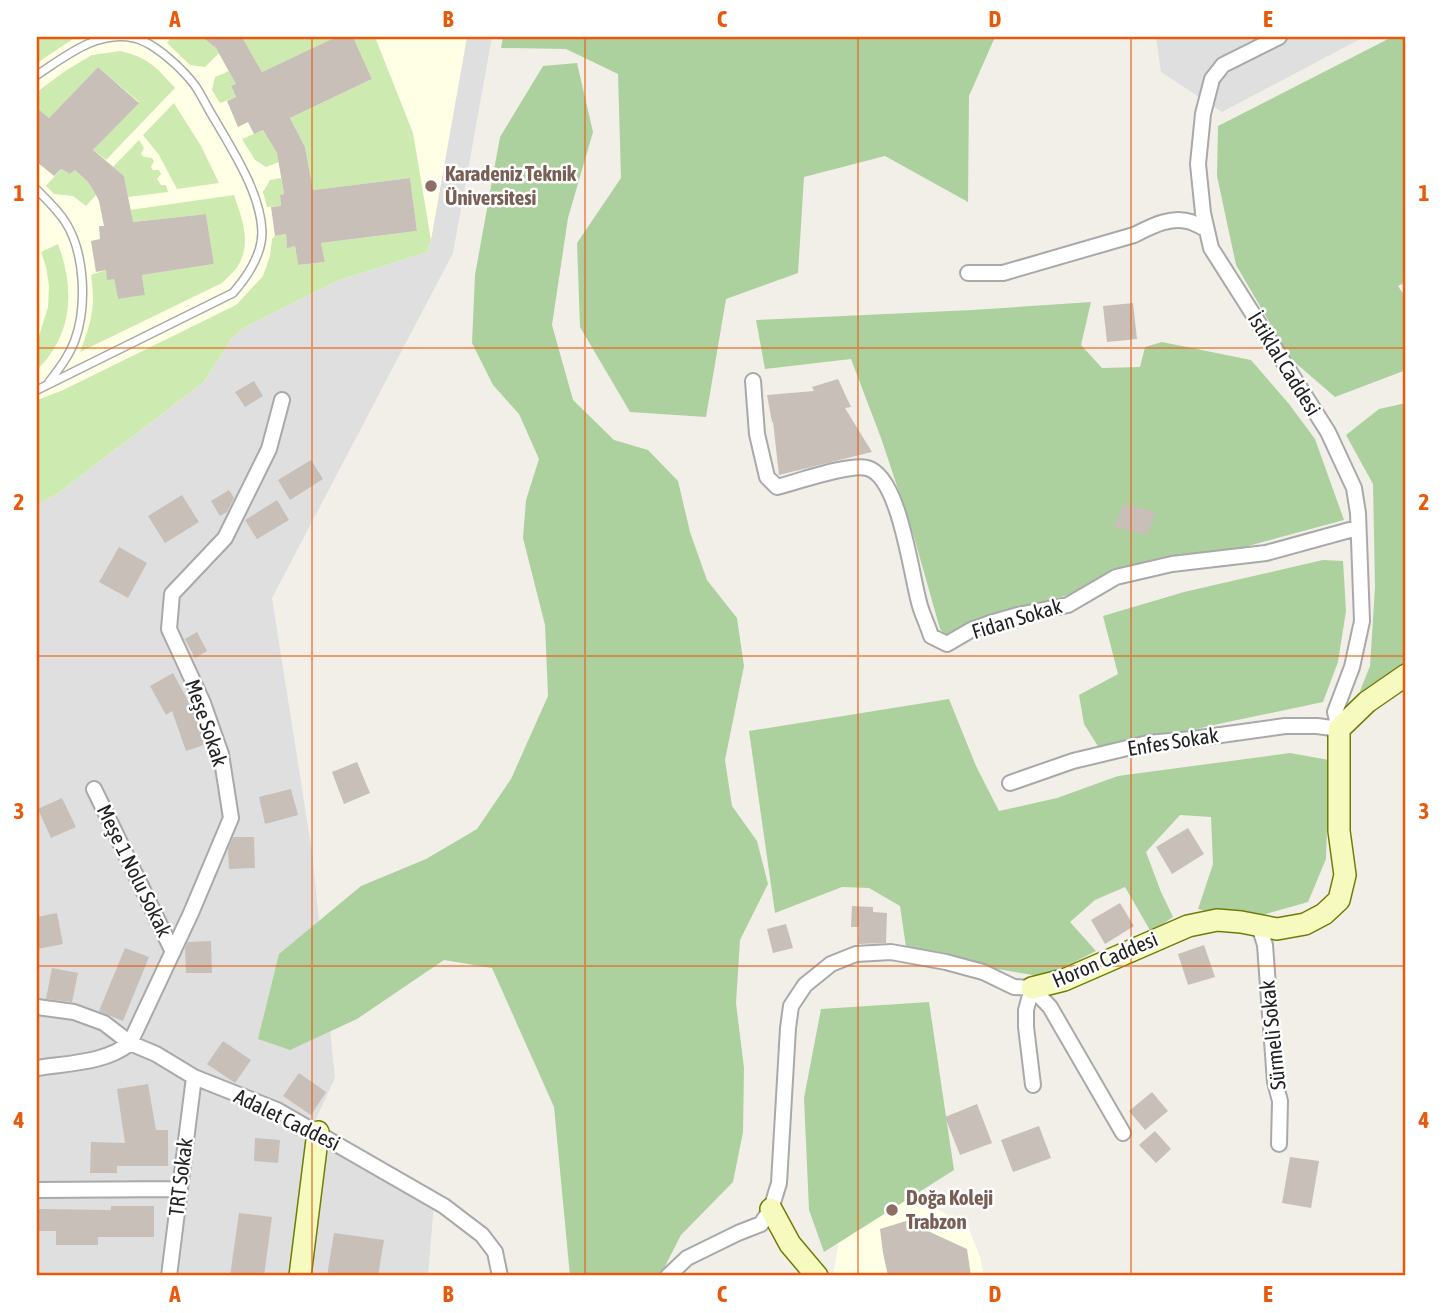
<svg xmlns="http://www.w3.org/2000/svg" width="1443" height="1313" viewBox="0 0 1443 1313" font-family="'Asap Condensed',sans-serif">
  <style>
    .residential { fill: #e0dfdf }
    .education { fill: #ffffe5 }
    .grass { fill: #cdebb0 }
    .forest { fill: #add19e }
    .building { fill: #c7bfb8 }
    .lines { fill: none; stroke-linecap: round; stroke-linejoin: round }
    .lane-casing { stroke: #a9a9a9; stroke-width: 10 }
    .street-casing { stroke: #a9a9a9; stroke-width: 18 }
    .secondary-casing { stroke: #707d05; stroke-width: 24 }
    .lane { stroke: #fff; stroke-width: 7 }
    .street { stroke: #fff; stroke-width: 14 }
    .secondary { stroke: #f7fabf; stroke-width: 21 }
    .grid { fill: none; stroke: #e8590c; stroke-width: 2; stroke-opacity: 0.55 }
    .education-dot { fill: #8d6e63; stroke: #fff; stroke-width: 2.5 }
    .labels { text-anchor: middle; stroke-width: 5; stroke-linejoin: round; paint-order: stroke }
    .education-label { font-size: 21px; font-weight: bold; fill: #785e54; stroke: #fff; text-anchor: start }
    .street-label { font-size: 21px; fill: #222; stroke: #fff }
    .neatline { fill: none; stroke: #e8590c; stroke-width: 2.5 }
    .grid-label { font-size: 23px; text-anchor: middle; font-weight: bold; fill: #e8590c }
  </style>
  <rect width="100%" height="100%" fill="#f2efe9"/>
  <path class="residential" d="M 37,37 L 492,37 L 453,253 L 272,598 L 312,852 L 335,1078 L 314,1123 L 435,1191 L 428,1276 L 37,1276 Z
    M 1156,37 L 1364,37 L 1222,112 L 1161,72 Z"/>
  <path class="education" d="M 37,37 L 467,37 L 431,240 L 427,252 L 337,281 L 245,327 L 231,339 L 204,382 L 57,494 L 37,505 Z
    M 907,1191 L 968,1227 L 980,1257 L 984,1276 L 833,1276 L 847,1193 Z"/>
  <path class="grass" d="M 64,37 L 76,37 L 37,63 L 37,38 L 63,39 Z
    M 171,37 L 202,37 L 216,48 L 219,53 L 205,67 L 190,65 L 167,43 Z
    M 242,37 L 336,37 L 262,72 Z
    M 353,37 L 375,37 L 413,133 L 431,240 L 427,252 L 337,281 L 245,327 L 231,339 L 204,382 L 57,494 L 37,505 L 37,400 L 61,391 L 236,305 L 263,276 L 270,256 L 272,239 L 275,236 L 286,234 L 287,247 L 295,246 L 298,265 L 325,262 L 321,243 L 417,231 L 410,178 L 313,190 L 305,147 L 290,118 L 372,79 Z
    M 120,51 C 148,57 157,68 175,88 L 106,160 L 93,150 L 139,102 L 98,67 L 49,118 L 37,108 L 37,92 L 65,71 L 92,55 Z
    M 229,71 L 236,84 L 231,87 L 236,97 L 220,103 L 212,90 L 215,77 Z
    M 174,103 L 201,146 L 219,183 L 177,189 L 159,155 L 143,135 Z
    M 263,130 L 277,153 L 279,162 L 266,167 L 255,160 L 242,139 Z
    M 139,140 L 144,148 L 141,154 L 144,157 L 152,158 L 154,161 L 151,167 L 153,170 L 159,170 L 161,174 L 157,179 L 161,185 L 166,185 L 168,192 L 128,197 L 124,176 L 113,167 Z
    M 61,169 L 70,174 L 75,170 L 88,182 L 96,195 L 86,206 L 73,196 L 54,194 L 46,186 Z
    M 281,178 L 284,194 L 280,195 L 281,206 L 267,207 L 263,192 L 270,180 Z
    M 234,195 C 242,219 252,242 238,266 C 234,272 227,278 222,283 L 80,352 C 91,323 96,307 91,275 L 106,270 L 114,279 L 118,299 L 145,295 L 142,275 L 214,264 L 206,214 L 133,222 L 130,210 Z
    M 58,244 C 75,289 73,335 37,370 L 37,342 L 48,307 L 49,286 L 46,267 L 41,252 Z"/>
  <path class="forest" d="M 503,37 L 995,37 L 969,96 L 968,202 L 885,156 L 804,177 L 798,273 L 726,299 L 706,417 L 630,412 L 580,327 L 577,243 L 621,178 L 618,74 L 566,49 L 501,48 Z
    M 1392,37 L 1406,37 L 1406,282 L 1398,286 L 1406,298 L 1406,370 L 1335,397 L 1291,359 L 1236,265 L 1217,176 L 1218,126 Z
    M 577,63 L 593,132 L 568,218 L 552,325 L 573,400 L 614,440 L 648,450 L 678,481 L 690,532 L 707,580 L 737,618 L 744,666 L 725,760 L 732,806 L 757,841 L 768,884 L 740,940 L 736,1003 L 744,1068 L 743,1132 L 733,1182 L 681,1235 L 660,1276 L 570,1276 L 554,1107 L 492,968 L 444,960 L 357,1019 L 290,1050 L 258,1039 L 279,954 L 361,886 L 426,859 L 477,829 L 511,779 L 548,696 L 545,625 L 523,538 L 526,500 L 539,459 L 519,414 L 493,385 L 472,343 L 475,275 L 500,137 L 543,66 Z
    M 1091,302 L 1081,345 L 1102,368 L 1140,367 L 1145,347 L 1162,342 L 1251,360 L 1289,404 L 1315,439 L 1344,520 L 1013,610 L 953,642 L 940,629 L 914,537 L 881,438 L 851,359 L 765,369 L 756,320 L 972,310 Z
    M 1406,403 L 1406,666 L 1356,701 L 1370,666 L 1375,587 L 1373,484 L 1346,435 L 1379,409 Z
    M 1323,560 L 1343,561 L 1346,611 L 1338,662 L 1323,702 L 1223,723 L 1101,751 L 1084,724 L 1079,695 L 1118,674 L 1103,616 L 1184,592 Z
    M 949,699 L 976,766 L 999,811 L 1057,798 L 1118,776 L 1290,753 L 1329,760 L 1326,859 L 1308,902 L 1245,920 L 1198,909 L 1213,864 L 1211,817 L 1180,815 L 1146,852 L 1161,892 L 1173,917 L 1151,932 L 1125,887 L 1095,900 L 1070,922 L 1096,951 L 1045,977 L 907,954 L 900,906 L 869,888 L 842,887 L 775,913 L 749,731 Z
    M 929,1002 L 954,1170 L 824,1252 L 809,1210 L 804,1098 L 821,1009 Z"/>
  <path class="building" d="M 202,37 L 242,37 L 262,72 L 336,37 L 353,37 L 372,79 L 290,118 L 305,147 L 313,190 L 410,178 L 417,231 L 321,243 L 325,262 L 298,265 L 295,246 L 287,248 L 286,234 L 275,236 L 271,207 L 281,206 L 280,195 L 284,194 L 277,153 L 263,130 L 254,134 L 248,122 L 238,127 L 227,101 L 236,97 L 231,86 L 236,84 L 216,48 Z
    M 98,67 L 139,103 L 93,150 L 124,176 L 133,222 L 206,214 L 214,264 L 142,275 L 145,295 L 118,299 L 114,279 L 107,280 L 106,270 L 96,272 L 91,241 L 100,239 L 99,226 L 104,226 L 99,201 L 96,195 L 88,182 L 75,170 L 70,174 L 61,169 L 54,176 L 37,162 L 37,108 L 49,118 Z
    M 1133,303 L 1137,339 L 1107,342 L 1103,306 Z
    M 838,379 L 851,407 L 845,408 L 872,452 L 779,475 L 773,422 L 772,422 L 767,395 L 814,391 L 812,387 Z
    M 254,381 L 263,396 L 245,407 L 235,392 Z
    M 311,460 L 323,479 L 290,500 L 278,480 Z
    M 229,490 L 234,498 L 227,512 L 220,516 L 211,501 Z
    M 182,495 L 199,522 L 165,543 L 148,516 Z
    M 277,500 L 289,520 L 257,539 L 245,520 Z
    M 1123,504 L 1155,511 L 1148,535 L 1114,527 Z
    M 119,547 L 147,563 L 128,598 L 99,582 Z
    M 197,632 L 207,651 L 195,658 L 185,639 Z
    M 173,673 L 198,719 L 207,744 L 186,751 L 172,711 L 166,715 L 150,686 Z
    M 357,762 L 370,793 L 344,804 L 332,772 Z
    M 291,789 L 298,815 L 265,824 L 259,797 Z
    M 62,798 L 76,827 L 51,838 L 38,809 Z
    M 1188,828 L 1204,854 L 1172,874 L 1156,847 Z
    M 233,837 L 254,837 L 255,868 L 229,869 L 228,849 Z
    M 1120,903 L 1134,926 L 1105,944 L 1091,920 Z
    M 852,906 L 873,907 L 873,912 L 887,913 L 886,943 L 858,944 L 859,927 L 851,927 Z
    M 57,913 L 63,944 L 37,949 L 37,917 Z
    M 786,924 L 793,948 L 773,953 L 767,929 Z
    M 211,941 L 212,973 L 186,973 L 185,948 L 188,942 Z
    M 1204,945 L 1215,977 L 1188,985 L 1178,954 Z
    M 125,948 L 149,957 L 123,1021 L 99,1011 Z
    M 52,968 L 78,973 L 72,1002 L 46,999 Z
    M 223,1041 L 251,1060 L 235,1083 L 207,1064 Z
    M 299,1073 L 326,1092 L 311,1115 L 283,1096 Z
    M 148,1084 L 156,1130 L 168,1130 L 168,1166 L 117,1166 L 117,1173 L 90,1173 L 91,1142 L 125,1143 L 117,1089 Z
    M 1152,1092 L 1168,1111 L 1145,1130 L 1129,1111 Z
    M 977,1104 L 992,1143 L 960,1155 L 945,1117 Z
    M 1039,1126 L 1051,1158 L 1013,1172 L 1001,1140 Z
    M 1155,1131 L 1171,1149 L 1156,1163 L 1139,1145 Z
    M 255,1138 L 280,1140 L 278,1163 L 254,1161 Z
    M 1290,1157 L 1319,1161 L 1311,1208 L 1282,1203 Z
    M 111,1206 L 154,1206 L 154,1237 L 98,1237 L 98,1245 L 56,1245 L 56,1231 L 37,1231 L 37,1209 L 111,1210 Z
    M 239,1213 L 272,1217 L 264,1276 L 230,1276 Z
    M 906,1221 L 967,1249 L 971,1276 L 888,1276 L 883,1253 L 880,1229 Z
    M 334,1233 L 384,1240 L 378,1276 L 327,1276 Z"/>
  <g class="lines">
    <g class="lane-casing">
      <path id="lane" d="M 37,75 C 66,56 97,30 134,38 C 154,42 184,70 196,87 C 203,98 208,109 215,120 C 233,151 261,194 262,232 C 262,256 247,277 233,293 L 37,390
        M 37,190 C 47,200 58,210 66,223 C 85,254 87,306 75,340 C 69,356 59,369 49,382"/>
    </g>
    <g class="street-casing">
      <path id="street" d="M 968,273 L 1003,273 L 1134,235 C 1150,227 1172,215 1191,222 C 1196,224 1202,227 1207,230
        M 753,381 L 757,434 L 767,477 L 777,487 C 797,482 850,463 867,468 C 900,476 911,576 920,606 C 923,616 928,626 931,636 L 947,644 L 971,630 L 990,623 L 1018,615 L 1068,605 L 1116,577 L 1172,564 L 1266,553 L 1357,528
        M 1010,783 L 1073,761 L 1148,743 L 1192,739 L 1285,726 L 1317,726 L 1339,729 L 1335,712 L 1352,667 L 1362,621 L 1358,513 L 1354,488 L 1328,432 L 1211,248 L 1203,213 L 1198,164 L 1203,114 L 1212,79 L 1223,65 L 1279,37
        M 94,789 L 173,952
        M 1259,926 L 1265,945 L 1275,1082 L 1280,1101 L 1279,1144
        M 1032,988 L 1050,1007 L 1123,1133
        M 1032,988 L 1026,1010 L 1026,1027 L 1033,1085
        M 37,1007 L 74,1012 L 104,1023 L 130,1043 L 191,913 L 231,818 L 221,754 L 203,703 L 169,629 L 172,594 L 225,538 L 269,449 L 282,400
        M 37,1068 C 68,1063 106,1063 130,1043 L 156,1054 L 194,1077 L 277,1110 L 444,1206 L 482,1235 L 495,1252 L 500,1276
        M 37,1190 L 179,1189
        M 169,1276 L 194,1077
        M 668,1276 L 687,1258 L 738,1233 L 761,1224 L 771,1209 L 779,1183 L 788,1028 L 791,1006 L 805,985 L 831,964 L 856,954 L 891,952 L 946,962 L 983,972 L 1014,987 L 1032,988"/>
    </g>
    <g class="secondary-casing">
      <path id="secondary" d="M 1032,988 L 1064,980 L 1188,926 L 1217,920 L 1241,922 L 1277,929 L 1305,924 L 1324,914 L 1339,900 L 1345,875 L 1339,831 L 1339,729 L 1367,702 L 1406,675
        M 771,1209 L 790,1244 L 817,1276
        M 300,1276 L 318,1132"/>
    </g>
    <use href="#lane" class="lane"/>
    <use href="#street" class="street"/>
    <use href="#secondary" class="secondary"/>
  </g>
  <path class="grid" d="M 312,37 L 312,1276M 585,37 L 585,1276M 858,37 L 858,1276M 1131,37 L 1131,1276M 37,348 L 1406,348M 37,656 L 1406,656M 37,966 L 1406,966"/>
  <g class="education-dot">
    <circle cx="431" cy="186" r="7"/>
    <circle cx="892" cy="1210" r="7"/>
  </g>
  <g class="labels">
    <g class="education-label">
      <text x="445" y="181">Karadeniz Teknik<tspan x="445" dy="24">Üniversitesi</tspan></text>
      <text x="906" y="1205">Doğa Koleji<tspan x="906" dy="24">Trabzon</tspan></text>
    </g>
    <g class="street-label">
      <text transform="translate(1284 364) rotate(58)" y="7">İstiklal Caddesi</text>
      <text transform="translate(1017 619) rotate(-17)" y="7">Fidan Sokak</text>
      <text transform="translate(206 723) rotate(71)" y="7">Meşe Sokak</text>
      <text transform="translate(1173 742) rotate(-9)" y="7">Enfes Sokak</text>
      <text transform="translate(134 871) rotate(64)" y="7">Meşe 1 Nolu Sokak</text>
      <text transform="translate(1105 960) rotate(-23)" y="7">Horon Caddesi</text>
      <text transform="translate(1273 1035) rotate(-96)" y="7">Sürmeli Sokak</text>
      <text transform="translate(287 1120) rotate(26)" y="7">Adalet Caddesi</text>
      <text transform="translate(181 1177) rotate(-83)" y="7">TRT Sokak</text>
    </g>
  </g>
  <rect width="1443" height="1313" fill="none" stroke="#ffffff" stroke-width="77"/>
  <rect x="38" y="38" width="1366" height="1236" class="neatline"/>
  <g class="grid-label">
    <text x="175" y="27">A</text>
    <text x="448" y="27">B</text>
    <text x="722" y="27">C</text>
    <text x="995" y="27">D</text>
    <text x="1268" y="27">E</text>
    <text x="19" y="201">1</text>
    <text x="1424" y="201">1</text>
    <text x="19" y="510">2</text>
    <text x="1424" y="510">2</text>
    <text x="19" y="819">3</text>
    <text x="1424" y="819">3</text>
    <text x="19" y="1128">4</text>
    <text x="1424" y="1128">4</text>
    <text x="175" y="1302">A</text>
    <text x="448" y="1302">B</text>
    <text x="722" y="1302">C</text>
    <text x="995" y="1302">D</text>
    <text x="1268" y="1302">E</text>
  </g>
</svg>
